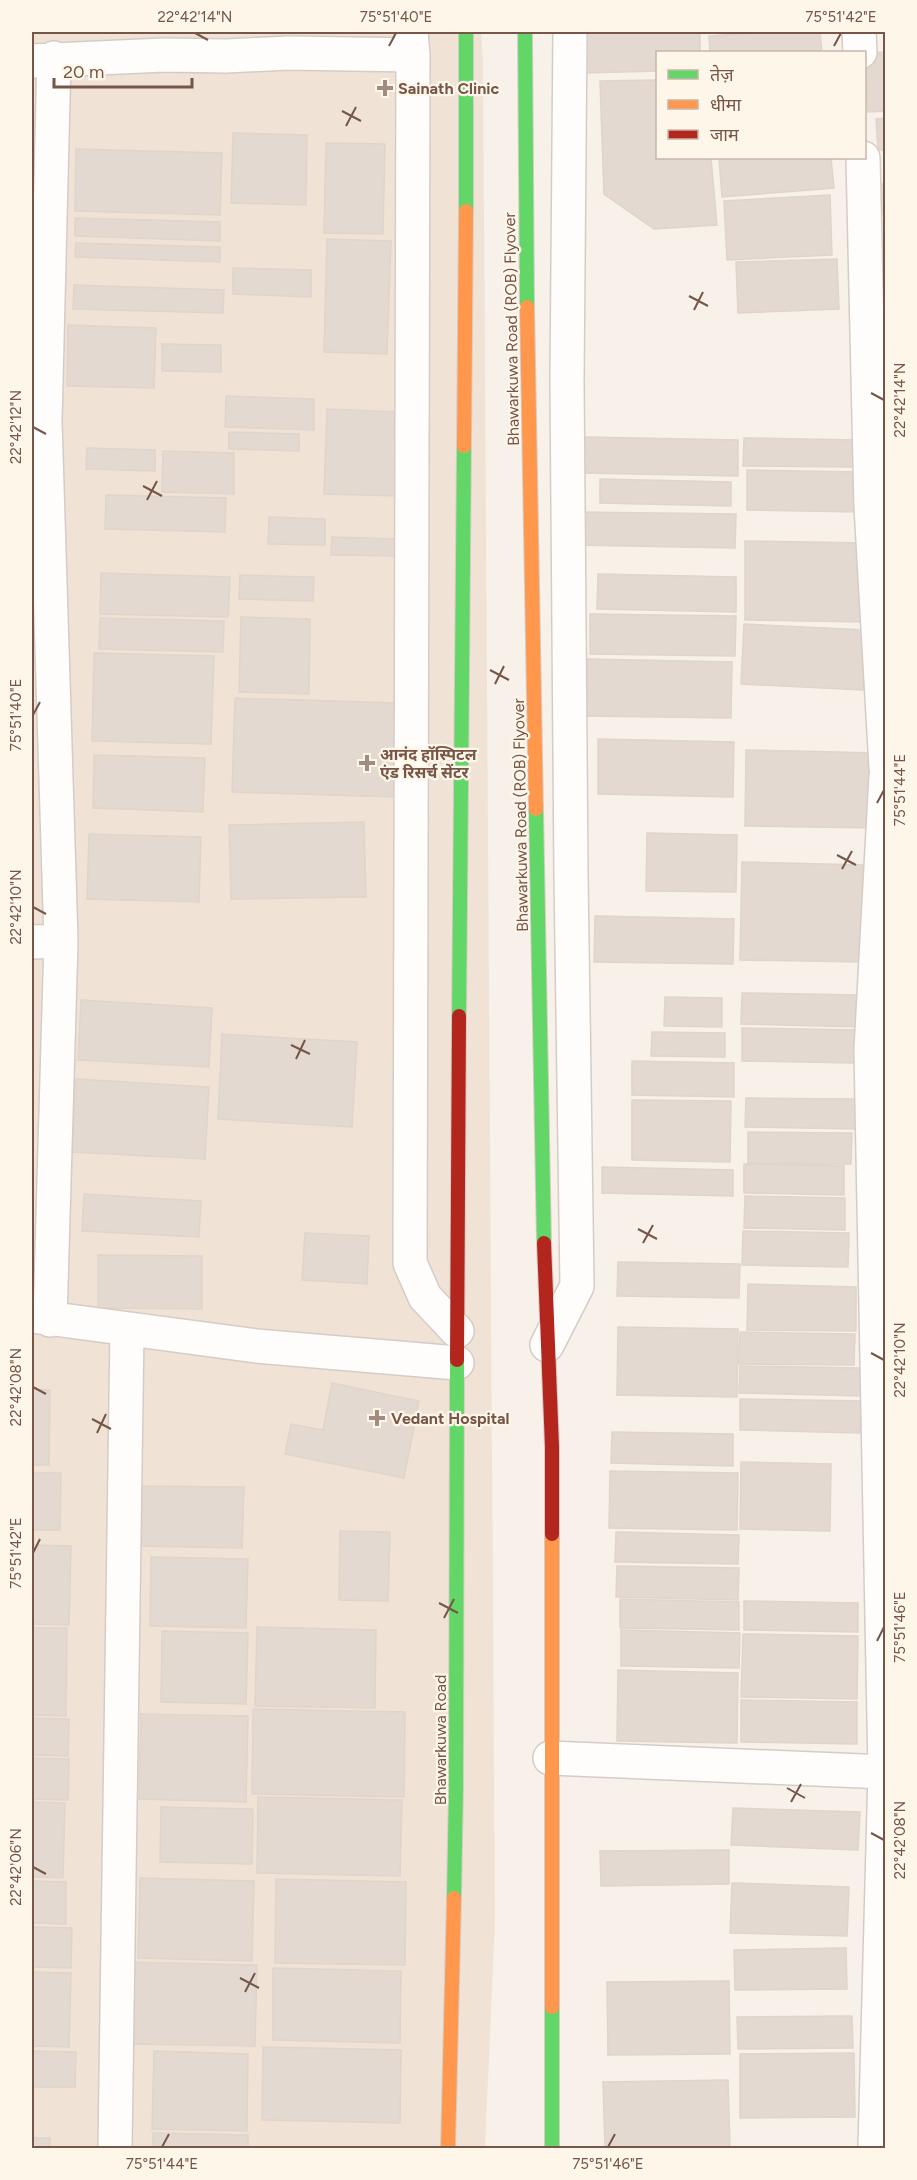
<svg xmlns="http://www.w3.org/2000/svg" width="917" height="2180" viewBox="0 0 917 2180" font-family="Figtree,'Noto Sans Devanagari',sans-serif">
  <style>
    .residential { fill: #f0e3d6 }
    .building { fill: #e3d9d1; stroke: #e0d4cb; stroke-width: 1.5 }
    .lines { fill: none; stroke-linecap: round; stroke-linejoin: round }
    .street-casing { stroke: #d5ccc6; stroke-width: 36 }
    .fast-casing { stroke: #d6ccc6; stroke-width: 16 }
    .slow-casing { stroke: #d6ccc6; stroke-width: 16 }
    .jam-casing { stroke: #d6ccc6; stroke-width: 16 }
    .street { stroke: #fefdfc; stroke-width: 33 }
    .fast { stroke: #63d668; stroke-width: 14 }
    .slow { stroke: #ff974d; stroke-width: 14 }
    .jam { stroke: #b3261e; stroke-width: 14 }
    .ticks { fill: none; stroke: #755648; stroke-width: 2 }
    .poi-dot { fill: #a28c80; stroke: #fff6ea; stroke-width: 2 }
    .labels { text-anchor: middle; stroke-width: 4.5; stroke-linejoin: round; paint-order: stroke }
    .poi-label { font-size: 16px; font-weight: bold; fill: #755648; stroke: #fff6ea; text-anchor: start }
    .street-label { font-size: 16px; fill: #755648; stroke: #fff6ea }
    .neatline { fill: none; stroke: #755648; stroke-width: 2 }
    .ticks-label { font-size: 15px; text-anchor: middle; fill: #755648 }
  </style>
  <rect width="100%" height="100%" fill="#f7f1e9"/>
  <path class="residential" d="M 32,32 L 481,32 L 483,61 L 495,1920 L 485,2148 L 32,2148 Z"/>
  <path class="building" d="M 582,32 L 700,32 L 700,52 L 658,52 L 658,71 L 583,73 Z
    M 766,32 L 820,32 L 822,52 L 710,52 L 709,36 Z
    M 886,52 L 886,111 L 868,112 L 865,53 Z
    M 658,80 L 658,158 L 711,158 L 717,225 L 654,229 L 604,194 L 600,81 Z
    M 886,118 L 886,150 L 878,150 L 876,119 Z
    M 233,133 L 307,135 L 306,205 L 231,203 Z
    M 326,143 L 385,144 L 383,234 L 324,233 Z
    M 76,149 L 222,153 L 220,215 L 75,211 Z
    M 719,158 L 831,158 L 834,188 L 722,197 Z
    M 876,184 L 886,184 L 886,214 L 877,214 Z
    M 830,195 L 832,255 L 727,260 L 724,201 Z
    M 75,218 L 220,222 L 220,241 L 75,236 Z
    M 327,239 L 391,241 L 387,354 L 324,352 Z
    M 76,243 L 220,247 L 220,262 L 75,257 Z
    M 875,255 L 886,255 L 886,284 L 876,285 Z
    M 837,259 L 839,309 L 738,313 L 736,262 Z
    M 233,268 L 311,270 L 311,297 L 233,294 Z
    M 74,285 L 224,290 L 223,313 L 73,309 Z
    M 879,290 L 886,290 L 886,323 L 881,323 Z
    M 68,325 L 156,328 L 154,388 L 67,386 Z
    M 162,344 L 221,345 L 221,372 L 162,371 Z
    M 226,396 L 314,399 L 314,430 L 225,427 Z
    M 327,409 L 400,412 L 398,496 L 324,494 Z
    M 229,432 L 299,434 L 299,451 L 229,449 Z
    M 583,437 L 738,440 L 738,476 L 582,473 Z
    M 744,438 L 857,440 L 857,467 L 743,466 Z
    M 87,448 L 155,450 L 155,471 L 86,469 Z
    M 163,451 L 234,453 L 234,494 L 162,492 Z
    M 747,470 L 859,472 L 858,512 L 747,510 Z
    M 600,479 L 731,482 L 731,506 L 600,503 Z
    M 106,495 L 226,498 L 225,532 L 105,529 Z
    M 576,512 L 736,514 L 735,548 L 576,545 Z
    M 269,517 L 325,519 L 325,545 L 268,544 Z
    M 332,537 L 401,539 L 400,556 L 331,555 Z
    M 745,541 L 866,543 L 865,622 L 745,620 Z
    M 101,573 L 230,577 L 228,617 L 100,614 Z
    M 598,574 L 736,577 L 736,612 L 597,609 Z
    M 240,575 L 314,577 L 313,601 L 239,599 Z
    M 590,614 L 736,616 L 735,656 L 590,654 Z
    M 241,617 L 310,619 L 309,694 L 239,692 Z
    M 100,618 L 224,621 L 223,652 L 99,649 Z
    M 744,624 L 865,630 L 863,690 L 741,684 Z
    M 94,653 L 214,656 L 211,744 L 92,741 Z
    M 587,659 L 732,662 L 731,718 L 586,716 Z
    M 235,698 L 399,703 L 397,797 L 232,792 Z
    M 598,739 L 734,742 L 733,797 L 598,794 Z
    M 746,750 L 877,753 L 876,828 L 745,826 Z
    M 94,755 L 205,758 L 203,812 L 93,808 Z
    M 364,822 L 366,897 L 231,899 L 229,825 Z
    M 647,833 L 737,835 L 736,892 L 646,891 Z
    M 89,834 L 201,837 L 199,902 L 87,899 Z
    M 742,862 L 864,865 L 863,962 L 740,960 Z
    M 595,916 L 734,919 L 733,964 L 594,962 Z
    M 742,993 L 861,995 L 861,1027 L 741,1024 Z
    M 665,997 L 722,998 L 722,1027 L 664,1026 Z
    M 81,1000 L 212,1008 L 209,1067 L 78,1060 Z
    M 742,1028 L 856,1030 L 855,1063 L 742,1061 Z
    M 652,1032 L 725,1033 L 725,1057 L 651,1056 Z
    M 222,1034 L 357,1042 L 352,1127 L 218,1119 Z
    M 632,1061 L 734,1063 L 734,1097 L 632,1095 Z
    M 76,1079 L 209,1087 L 205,1159 L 72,1152 Z
    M 746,1098 L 856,1099 L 856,1129 L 745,1127 Z
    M 632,1100 L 731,1101 L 730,1162 L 632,1160 Z
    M 748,1132 L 852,1133 L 851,1164 L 748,1163 Z
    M 744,1164 L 844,1166 L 844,1195 L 744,1193 Z
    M 602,1167 L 733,1170 L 733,1196 L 602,1193 Z
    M 84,1194 L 201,1201 L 199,1237 L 82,1231 Z
    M 745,1196 L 845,1198 L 845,1230 L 744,1228 Z
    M 743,1231 L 849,1233 L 848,1267 L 742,1265 Z
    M 305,1233 L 369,1236 L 367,1284 L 302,1280 Z
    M 98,1255 L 202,1256 L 202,1309 L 98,1308 Z
    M 618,1262 L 740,1264 L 739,1298 L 617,1296 Z
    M 748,1284 L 856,1287 L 856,1331 L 747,1330 Z
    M 618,1327 L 738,1329 L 737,1397 L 617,1395 Z
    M 740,1332 L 855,1334 L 854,1365 L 739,1364 Z
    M 740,1366 L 862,1368 L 861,1396 L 739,1393 Z
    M 332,1383 L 419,1401 L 404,1478 L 285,1454 L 291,1424 L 323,1430 Z
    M 32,1389 L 50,1390 L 49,1465 L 32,1465 Z
    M 740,1399 L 861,1401 L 860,1433 L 740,1430 Z
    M 612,1432 L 733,1434 L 733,1466 L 611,1463 Z
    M 741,1462 L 831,1464 L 830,1531 L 740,1529 Z
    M 610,1471 L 738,1473 L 737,1530 L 609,1528 Z
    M 32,1473 L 61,1473 L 60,1530 L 32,1530 Z
    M 135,1486 L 244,1487 L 242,1548 L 134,1546 Z
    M 340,1531 L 390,1532 L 388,1601 L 339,1600 Z
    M 616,1532 L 739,1535 L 738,1564 L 615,1562 Z
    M 32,1545 L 71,1546 L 69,1625 L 32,1624 Z
    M 151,1557 L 248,1559 L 246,1628 L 150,1626 Z
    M 617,1566 L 739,1568 L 738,1600 L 616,1597 Z
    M 620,1599 L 739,1602 L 739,1630 L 620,1628 Z
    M 744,1601 L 858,1603 L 858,1632 L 744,1630 Z
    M 257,1627 L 376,1630 L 375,1708 L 255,1706 Z
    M 32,1628 L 67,1628 L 66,1716 L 32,1715 Z
    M 621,1630 L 740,1633 L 739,1668 L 621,1666 Z
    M 162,1631 L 248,1633 L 246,1704 L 161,1702 Z
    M 743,1634 L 858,1636 L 857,1699 L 741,1697 Z
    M 618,1670 L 738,1673 L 737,1743 L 617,1741 Z
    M 741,1700 L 857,1702 L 857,1744 L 741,1742 Z
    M 253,1709 L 405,1712 L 404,1797 L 252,1794 Z
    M 141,1714 L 248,1716 L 246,1802 L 139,1799 Z
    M 32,1718 L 69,1719 L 68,1756 L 32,1755 Z
    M 32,1758 L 69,1759 L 68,1800 L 32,1799 Z
    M 258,1797 L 402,1800 L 400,1876 L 257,1873 Z
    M 32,1802 L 65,1803 L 63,1878 L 32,1877 Z
    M 161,1807 L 253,1809 L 252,1864 L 160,1862 Z
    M 733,1808 L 860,1812 L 858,1850 L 731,1845 Z
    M 729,1850 L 729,1884 L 601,1886 L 600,1851 Z
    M 140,1878 L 254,1881 L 252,1961 L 138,1958 Z
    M 276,1879 L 406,1882 L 405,1965 L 275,1963 Z
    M 32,1881 L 66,1882 L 66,1924 L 32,1923 Z
    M 732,1883 L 849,1887 L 847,1936 L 730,1933 Z
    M 32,1927 L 72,1928 L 71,1968 L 32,1967 Z
    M 846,1948 L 847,1989 L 735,1990 L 734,1950 Z
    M 129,1962 L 257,1965 L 255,2046 L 128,2044 Z
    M 273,1968 L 401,1971 L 400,2043 L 273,2040 Z
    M 32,1972 L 71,1973 L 69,2047 L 32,2046 Z
    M 729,1981 L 730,2054 L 608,2055 L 607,1982 Z
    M 852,2016 L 853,2048 L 738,2049 L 737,2017 Z
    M 263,2047 L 401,2050 L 400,2123 L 262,2120 Z
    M 32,2051 L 76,2052 L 75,2087 L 32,2087 Z
    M 154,2051 L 248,2054 L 247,2131 L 152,2129 Z
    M 854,2053 L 855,2117 L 740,2118 L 740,2054 Z
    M 728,2080 L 730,2148 L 605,2148 L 603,2082 Z
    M 153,2133 L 248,2135 L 248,2148 L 153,2148 Z
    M 32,2138 L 50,2138 L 50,2148 L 32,2148 Z"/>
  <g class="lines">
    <g class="street-casing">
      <path id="street" d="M 411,32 L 413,55 L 410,1263 L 425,1297 L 457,1331
        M 859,32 L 860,52
        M 32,61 L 164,55 L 226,56 L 288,53 L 413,55
        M 863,158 L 871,506 L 886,767
        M 32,942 L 61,941
        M 32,1316 L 256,1346 L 457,1363
        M 50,1320 L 61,941 L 45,421 L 54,58
        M 547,1345 L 577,1286 L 571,875 L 567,381 L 570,32
        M 550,1758 L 886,1772
        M 115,2148 L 127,1330
        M 875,2148 L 885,1772 L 871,1050 L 886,776"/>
    </g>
    <g class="fast-casing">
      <path id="fast" d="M 466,32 L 466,211
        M 525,32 L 527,307
        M 536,809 L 544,1243
        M 459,1016 L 464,446
        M 454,1898 L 456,1787 L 457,1360
        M 552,2007 L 552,2148"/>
    </g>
    <g class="slow-casing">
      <path id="slow" d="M 527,307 L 536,809
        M 464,446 L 466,211
        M 552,1534 L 552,2007
        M 448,2148 L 454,1898"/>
    </g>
    <g class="jam-casing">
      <path id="jam" d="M 544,1243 L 552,1447 L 552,1534
        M 457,1360 L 459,1016"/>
    </g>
    <use href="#street" class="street"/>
    <use href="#fast" class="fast"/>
    <use href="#slow" class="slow"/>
    <use href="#jam" class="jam"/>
  </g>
  <path class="ticks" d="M 195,33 L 208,40M 389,46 L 396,33M 834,46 L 841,33M 342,111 L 361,121M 346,126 L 356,107M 689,296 L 708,306M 694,310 L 703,292M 871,393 L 884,400M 33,427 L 46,434M 143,486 L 162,496M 147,500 L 157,481M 490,670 L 509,680M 495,684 L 504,666M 33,715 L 40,702M 877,803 L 884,790M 837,855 L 856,865M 842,869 L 852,851M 33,907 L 46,914M 291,1045 L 310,1054M 296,1059 L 305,1040M 638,1229 L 657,1239M 643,1243 L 653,1225M 871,1353 L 884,1360M 33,1387 L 46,1394M 92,1419 L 111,1429M 97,1433 L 106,1414M 33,1553 L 40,1539M 439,1603 L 458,1613M 444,1618 L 454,1599M 877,1641 L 884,1627M 787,1788 L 805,1798M 791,1802 L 801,1784M 871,1833 L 884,1840M 33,1867 L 46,1874M 240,1978 L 259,1988M 245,1992 L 255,1973M 162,2147 L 169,2134M 608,2147 L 615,2134"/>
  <g class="poi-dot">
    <path d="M382 79h6v6h6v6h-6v6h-6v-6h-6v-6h6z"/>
    <path d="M364 754h6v6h6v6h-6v6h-6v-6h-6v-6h6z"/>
    <path d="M374 1409h6v6h6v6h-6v6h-6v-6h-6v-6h6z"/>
  </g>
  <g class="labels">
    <g class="poi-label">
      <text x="398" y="94">Sainath Clinic</text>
      <text x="380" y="760">आनंद हॉस्पिटल<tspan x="380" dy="18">एंड रिसर्च सेंटर</tspan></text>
      <text x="391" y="1424">Vedant Hospital</text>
    </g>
    <g class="street-label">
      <text transform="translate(511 329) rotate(-91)" y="6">Bhawarkuwa Road (ROB) Flyover</text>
      <text transform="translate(520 815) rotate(-91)" y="6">Bhawarkuwa Road (ROB) Flyover</text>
      <text transform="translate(440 1740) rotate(-90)" y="6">Bhawarkuwa Road</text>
    </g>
  </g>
  <rect width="917" height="2180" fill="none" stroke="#fff6ea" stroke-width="66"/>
  <rect x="656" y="51" width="210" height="108" fill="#fff6ea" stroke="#c8b6a9" stroke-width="1.5"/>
  <rect x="668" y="70" width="30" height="9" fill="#63d668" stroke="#c8b6a9" stroke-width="1.5"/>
  <text x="710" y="81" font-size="18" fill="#755648">तेज़</text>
  <rect x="668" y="100" width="30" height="9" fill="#ff974d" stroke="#c8b6a9" stroke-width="1.5"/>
  <text x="710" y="111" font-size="18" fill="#755648">धीमा</text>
  <rect x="668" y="130" width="30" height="9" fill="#b3261e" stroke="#c8b6a9" stroke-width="1.5"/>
  <text x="710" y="141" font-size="18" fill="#755648">जाम</text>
  <path d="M54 78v9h138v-9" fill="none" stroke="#755648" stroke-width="3"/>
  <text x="63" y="78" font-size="18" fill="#755648" stroke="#fff6ea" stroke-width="4.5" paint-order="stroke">20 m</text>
  <rect x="33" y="33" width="851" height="2114" class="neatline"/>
  <g class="ticks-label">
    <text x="195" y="22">22°42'14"N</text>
    <text x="396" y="22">75°51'40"E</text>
    <text x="841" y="22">75°51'42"E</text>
    <text transform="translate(900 400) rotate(-90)" y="5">22°42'14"N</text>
    <text transform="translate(16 427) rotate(-90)" y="5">22°42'12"N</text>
    <text transform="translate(16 715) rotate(-90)" y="5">75°51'40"E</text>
    <text transform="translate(900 790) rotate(-90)" y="5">75°51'44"E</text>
    <text transform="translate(16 907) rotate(-90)" y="5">22°42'10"N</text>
    <text transform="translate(900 1360) rotate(-90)" y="5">22°42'10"N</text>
    <text transform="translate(16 1387) rotate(-90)" y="5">22°42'08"N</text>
    <text transform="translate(16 1553) rotate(-90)" y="5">75°51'42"E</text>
    <text transform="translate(900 1627) rotate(-90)" y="5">75°51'46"E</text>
    <text transform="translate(900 1840) rotate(-90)" y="5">22°42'08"N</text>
    <text transform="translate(16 1867) rotate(-90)" y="5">22°42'06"N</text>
    <text x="162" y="2169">75°51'44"E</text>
    <text x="608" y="2169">75°51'46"E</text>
  </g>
</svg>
